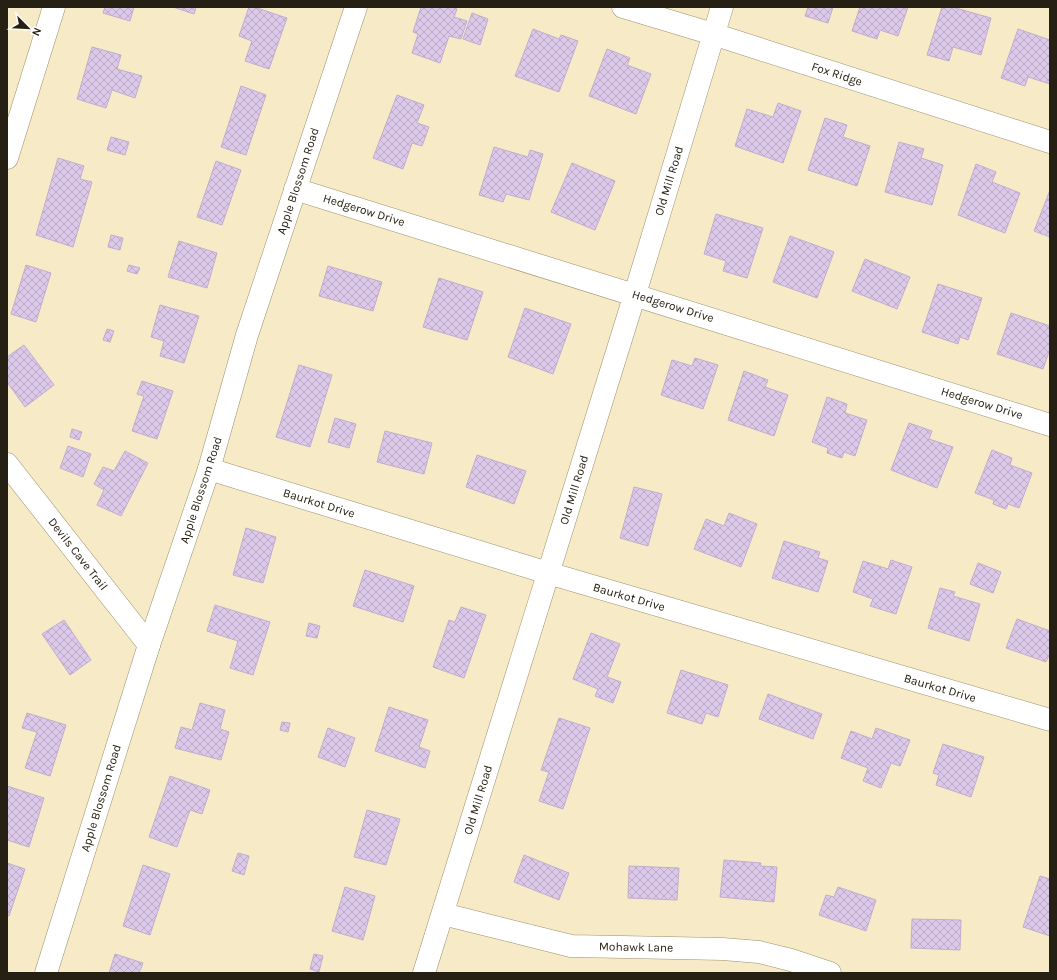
<svg xmlns="http://www.w3.org/2000/svg" width="1057" height="980" viewBox="0 0 1057 980" font-family="Karla,sans-serif">
  <style>
    .building { fill: url(#building-cross-hatch); stroke: #c0adcd }
    .lines { fill: none; stroke-linecap: round; stroke-linejoin: round }
    .street-casing { stroke: #9c906f; stroke-width: 23 }
    .secondary-casing { stroke: #9c906f; stroke-width: 23 }
    .street { stroke: #fff; stroke-width: 22 }
    .secondary { stroke: #fff; stroke-width: 22 }
    .labels { text-anchor: middle; stroke-width: 3.5; stroke-linejoin: round; paint-order: stroke }
    .street-label { font-size: 12px; fill: #252013; stroke: #fff }
  </style>
  <defs>
    <pattern id="building-cross-hatch" width="8" height="8" patternUnits="userSpaceOnUse"><rect width="8" height="8" fill="#dcc8e9"/><path d="M0 0l8 8M0 8l8-8" fill="none" stroke="#bdacc7"/></pattern>
  </defs>
  <rect width="100%" height="100%" fill="#f7eac6"/>
  <path class="building" d="M 105,7 L 134,7 L 130,21 L 103,13 Z
    M 173,7 L 196,7 L 194,14 Z
    M 249,7 L 254,7 L 287,18 L 269,69 L 245,61 L 252,41 L 239,36 Z
    M 421,7 L 451,7 L 457,9 L 454,17 L 467,21 L 461,39 L 449,36 L 440,63 L 412,53 L 418,34 L 413,32 Z
    M 808,7 L 833,7 L 828,23 L 805,16 Z
    M 860,7 L 908,7 L 898,36 L 880,30 L 877,39 L 852,31 Z
    M 942,7 L 952,7 L 991,18 L 981,55 L 953,47 L 949,61 L 927,55 Z
    M 472,13 L 488,19 L 480,45 L 463,39 Z
    M 533,29 L 559,39 L 561,35 L 578,41 L 559,92 L 515,76 Z
    M 1018,29 L 1050,40 L 1050,84 L 1028,77 L 1025,86 L 1001,78 Z
    M 92,47 L 121,55 L 117,69 L 142,76 L 135,98 L 112,90 L 106,108 L 77,99 Z
    M 607,49 L 630,58 L 627,65 L 651,74 L 636,114 L 589,96 Z
    M 241,86 L 266,95 L 246,155 L 221,147 Z
    M 397,95 L 424,105 L 417,123 L 429,127 L 422,146 L 412,143 L 403,169 L 373,158 Z
    M 778,103 L 801,111 L 783,163 L 735,146 L 747,109 L 773,117 Z
    M 825,118 L 847,125 L 843,137 L 870,146 L 857,186 L 808,170 Z
    M 111,137 L 129,142 L 125,155 L 107,150 Z
    M 899,142 L 924,149 L 921,158 L 943,165 L 932,205 L 885,192 Z
    M 494,147 L 528,157 L 530,150 L 543,154 L 529,200 L 506,194 L 503,202 L 479,195 Z
    M 58,158 L 84,166 L 80,179 L 92,182 L 73,247 L 36,235 Z
    M 216,161 L 241,170 L 222,225 L 197,217 Z
    M 572,163 L 615,181 L 595,230 L 551,212 Z
    M 976,164 L 996,172 L 992,182 L 1020,193 L 1005,233 L 958,215 Z
    M 1050,190 L 1050,237 L 1034,231 Z
    M 716,214 L 763,228 L 747,278 L 723,271 L 726,261 L 704,254 Z
    M 111,235 L 123,238 L 120,250 L 108,247 Z
    M 790,236 L 834,252 L 817,298 L 773,282 Z
    M 179,241 L 217,253 L 207,288 L 168,277 Z
    M 865,259 L 910,277 L 897,309 L 852,291 Z
    M 26,265 L 51,273 L 36,322 L 11,314 Z
    M 129,265 L 140,268 L 137,274 L 127,271 Z
    M 328,266 L 382,282 L 373,311 L 319,296 Z
    M 439,278 L 483,292 L 467,340 L 423,327 Z
    M 938,284 L 982,298 L 968,340 L 960,337 L 958,344 L 922,332 Z
    M 160,305 L 199,316 L 184,363 L 160,356 L 164,341 L 151,337 Z
    M 525,308 L 571,324 L 553,374 L 508,357 Z
    M 1011,313 L 1050,326 L 1050,349 L 1043,369 L 997,354 Z
    M 107,329 L 114,331 L 110,342 L 103,340 Z
    M 24,345 L 54,385 L 25,407 L 7,382 L 7,357 Z
    M 695,358 L 718,365 L 703,409 L 661,395 L 672,360 L 692,366 Z
    M 299,365 L 332,375 L 310,447 L 276,437 Z
    M 744,371 L 768,380 L 765,387 L 788,395 L 774,436 L 728,420 Z
    M 142,381 L 173,391 L 157,439 L 132,431 L 144,396 L 137,394 Z
    M 827,397 L 847,404 L 845,413 L 867,420 L 855,456 L 844,452 L 842,458 L 827,453 L 828,448 L 812,442 Z
    M 335,418 L 356,424 L 349,448 L 328,442 Z
    M 909,423 L 932,431 L 929,439 L 953,447 L 937,488 L 891,470 Z
    M 72,429 L 82,432 L 79,440 L 70,437 Z
    M 385,431 L 432,443 L 424,474 L 377,462 Z
    M 68,446 L 91,454 L 83,477 L 60,468 Z
    M 992,450 L 1012,458 L 1010,465 L 1032,473 L 1019,508 L 1008,504 L 1006,509 L 993,504 L 994,500 L 975,493 Z
    M 125,451 L 148,463 L 121,516 L 97,505 L 104,490 L 94,484 L 103,467 L 114,471 Z
    M 477,455 L 526,471 L 514,504 L 466,487 Z
    M 634,487 L 662,494 L 648,546 L 620,538 Z
    M 729,513 L 757,524 L 741,567 L 694,549 L 706,519 L 724,526 Z
    M 246,528 L 276,537 L 263,583 L 233,575 Z
    M 784,541 L 820,552 L 818,558 L 828,561 L 818,592 L 772,578 Z
    M 891,560 L 912,567 L 896,614 L 870,606 L 873,599 L 853,592 L 863,561 L 888,569 Z
    M 978,563 L 1001,572 L 993,593 L 970,584 Z
    M 365,570 L 414,586 L 403,622 L 353,606 Z
    M 940,588 L 955,592 L 953,596 L 980,604 L 969,641 L 928,628 Z
    M 215,605 L 270,622 L 253,675 L 230,668 L 238,641 L 207,631 Z
    M 461,607 L 486,615 L 464,678 L 433,667 L 449,620 L 455,622 Z
    M 1017,619 L 1050,631 L 1050,653 L 1046,662 L 1006,648 Z
    M 64,620 L 91,660 L 70,675 L 42,634 Z
    M 309,623 L 320,626 L 317,638 L 306,636 Z
    M 591,633 L 620,644 L 607,677 L 621,682 L 613,703 L 595,696 L 598,689 L 573,679 Z
    M 681,670 L 728,685 L 718,717 L 706,713 L 702,724 L 667,713 Z
    M 768,694 L 822,714 L 813,739 L 759,719 Z
    M 200,703 L 225,710 L 220,729 L 229,732 L 221,760 L 175,748 L 181,727 L 192,730 Z
    M 389,707 L 428,720 L 419,747 L 430,751 L 425,768 L 375,751 Z
    M 27,713 L 66,725 L 50,776 L 25,768 L 37,732 L 22,728 Z
    M 559,718 L 590,728 L 563,809 L 539,801 L 549,772 L 541,770 Z
    M 282,722 L 290,723 L 288,732 L 280,730 Z
    M 328,728 L 355,738 L 345,767 L 318,757 Z
    M 876,728 L 910,740 L 900,766 L 891,763 L 881,788 L 863,781 L 868,768 L 841,758 L 851,731 L 872,739 Z
    M 943,744 L 984,757 L 971,797 L 936,785 L 939,775 L 933,773 Z
    M 170,776 L 210,790 L 202,814 L 190,810 L 177,847 L 149,837 Z
    M 7,786 L 44,798 L 29,847 L 7,840 Z
    M 367,810 L 400,819 L 386,865 L 354,857 Z
    M 238,853 L 249,856 L 244,875 L 232,871 Z
    M 524,855 L 569,873 L 559,900 L 514,882 Z
    M 724,860 L 761,863 L 760,866 L 777,867 L 774,902 L 720,897 Z
    M 7,863 L 25,869 L 9,916 L 7,916 Z
    M 143,865 L 170,874 L 150,935 L 123,926 Z
    M 629,866 L 679,868 L 677,900 L 628,898 Z
    M 1040,876 L 1050,879 L 1050,936 L 1023,927 Z
    M 345,887 L 375,896 L 363,940 L 332,931 Z
    M 838,887 L 876,900 L 866,931 L 819,915 L 826,895 L 834,897 Z
    M 912,919 L 961,920 L 960,950 L 911,948 Z
    M 115,954 L 143,963 L 139,973 L 109,973 Z
    M 314,954 L 323,956 L 319,972 L 310,969 Z"/>
  <g class="lines">
    <g class="street-casing">
      <path id="street" d="M 623,7 L 713,34 L 1050,142
        M 7,158 L 54,7
        M 295,189 L 1050,425
        M 7,464 L 149,645
        M 209,469 L 548,573 L 1050,720
        M 443,914 L 571,946 L 723,949 L 759,952 L 791,960 L 830,973
        M 424,973 L 635,294 L 722,7"/>
    </g>
    <g class="secondary-casing">
      <path id="secondary" d="M 46,973 L 149,645 L 209,469 L 247,335 L 356,7"/>
    </g>
    <use href="#street" class="street"/>
    <use href="#secondary" class="secondary"/>
  </g>
  <g class="labels">
    <g class="street-label">
      <text transform="translate(837 74) rotate(18)" y="4">Fox Ridge</text>
      <text transform="translate(298 181) rotate(-72)" y="4">Apple Blossom Road</text>
      <text transform="translate(669 181) rotate(-73)" y="4">Old Mill Road</text>
      <text transform="translate(364 210) rotate(17)" y="4">Hedgerow Drive</text>
      <text transform="translate(673 306) rotate(17)" y="4">Hedgerow Drive</text>
      <text transform="translate(982 403) rotate(17)" y="4">Hedgerow Drive</text>
      <text transform="translate(201 490) rotate(-72)" y="4">Apple Blossom Road</text>
      <text transform="translate(574 490) rotate(-73)" y="4">Old Mill Road</text>
      <text transform="translate(319 503) rotate(17)" y="4">Baurkot Drive</text>
      <text transform="translate(78 554) rotate(52)" y="4">Devils Cave Trail</text>
      <text transform="translate(629 597) rotate(16)" y="4">Baurkot Drive</text>
      <text transform="translate(940 688) rotate(16)" y="4">Baurkot Drive</text>
      <text transform="translate(101 798) rotate(-73)" y="4">Apple Blossom Road</text>
      <text transform="translate(478 800) rotate(-73)" y="4">Old Mill Road</text>
      <text transform="translate(636 947) rotate(1)" y="4">Mohawk Lane</text>
    </g>
  </g>
  <rect width="1057" height="980" fill="none" stroke="#252013" stroke-width="16"/>
  <g transform="translate(28 28) rotate(114)" stroke="#ffffff" stroke-width="3" paint-order="stroke">
  <path d="M0-3L7 15L0 10L-7 15Z" fill="#252013"/>
  <text y="-6" font-size="11" font-weight="bold" text-anchor="middle" fill="#252013">N</text>
  </g>
</svg>
